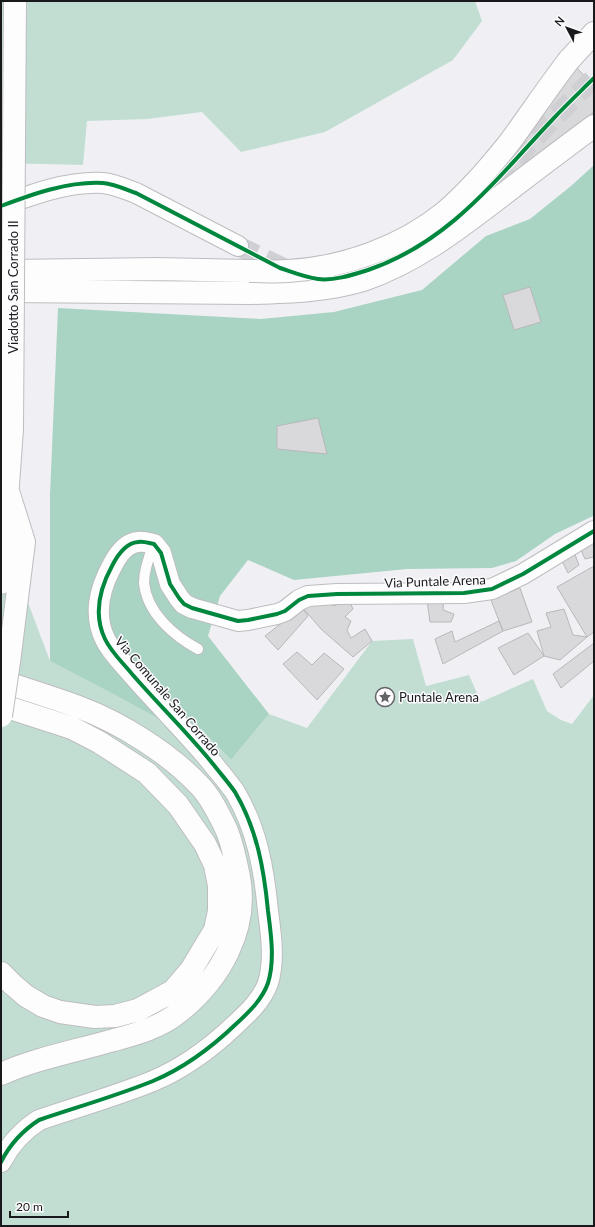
<svg xmlns="http://www.w3.org/2000/svg" width="595" height="1227" viewBox="0 0 595 1227" font-family="Lato,sans-serif">
  <style>
    .green { fill: #c2ded2 }
    .forest { fill: #a9d3c2 }
    .building { fill: #d9d8db; stroke: #b8b8ba }
    .lines { fill: none; stroke-linecap: round; stroke-linejoin: round }
    .minor-tunnel { stroke: #d0d0d4; stroke-width: 20; stroke-dasharray: 20 10; stroke-linecap: butt }
    .service-casing { stroke: #bdbdc1; stroke-width: 12 }
    .minor-casing { stroke: #bdbdc1; stroke-width: 22 }
    .motorway-casing { stroke: #bdbdc1; stroke-width: 24 }
    .service { stroke: #fdfdfd; stroke-width: 10 }
    .minor { stroke: #fdfdfd; stroke-width: 20 }
    .motorway { stroke: #fdfdfd; stroke-width: 22 }
    .motorway-bridge-casing { stroke: #bdbdc1; stroke-width: 24; stroke-linecap: butt }
    .motorway-bridge { stroke: #fdfdfd; stroke-width: 22 }
    .cycleway-casing { stroke: #fcfcfe; stroke-width: 6 }
    .cycleway { stroke: #00873e; stroke-width: 4 }
    .labels { text-anchor: middle; stroke-width: 3; stroke-linejoin: round; paint-order: stroke }
    .street-label { font-size: 13px; fill: #19191c; stroke: #fcfcfe }
    .poi-label { font-size: 13px; fill: #19191c; stroke: #fcfcfe; text-anchor: start }
  </style>
  <rect width="100%" height="100%" fill="#f0f0f4"/>
  <path class="green" d="M 1,1 L 475,1 L 482,21 L 453,60 L 325,132 L 241,152 L 202,112 L 147,119 L 87,121 L 83,165 L 1,163 Z
    M 1,531 L 50,661 L 148,712 L 202,730 L 231,760 L 269,714 L 307,728 L 372,641 L 413,639 L 426,686 L 469,675 L 481,702 L 533,679 L 547,711 L 561,720 L 572,724 L 594,695 L 594,1226 L 1,1226 Z"/>
  <path class="forest" d="M 594,165 L 594,512 L 593,516 L 555,534 L 516,561 L 492,568 L 407,569 L 294,580 L 248,560 L 220,596 L 208,636 L 269,714 L 231,760 L 202,730 L 156,717 L 117,696 L 50,661 L 50,495 L 58,308 L 261,319 L 334,312 L 422,290 L 486,236 L 530,219 L 571,186 Z"/>
  <path class="building" d="M 575,66 L 594,86 L 594,112 L 463,211 L 539,118 Z
    M 530,287 L 541,322 L 514,330 L 503,295 Z
    M 318,418 L 327,454 L 277,449 L 277,426 Z
    M 594,531 L 594,557 L 585,559 L 577,541 Z
    M 574,552 L 579,565 L 568,573 L 561,559 Z
    M 594,566 L 594,632 L 587,637 L 557,587 Z
    M 520,588 L 532,622 L 503,631 L 491,600 Z
    M 426,593 L 444,593 L 443,610 L 454,614 L 451,622 L 430,622 Z
    M 330,594 L 333,606 L 349,600 L 353,609 L 345,617 L 351,621 L 347,630 L 351,638 L 365,629 L 372,641 L 353,657 L 321,629 L 302,607 Z
    M 302,607 L 308,616 L 278,650 L 265,636 Z
    M 564,609 L 573,635 L 587,637 L 560,660 L 544,656 L 537,631 L 551,627 L 546,613 Z
    M 499,621 L 503,631 L 443,664 L 435,639 L 452,631 L 455,642 Z
    M 528,633 L 544,656 L 514,675 L 498,648 Z
    M 594,643 L 594,661 L 561,688 L 553,674 Z
    M 297,652 L 312,665 L 324,653 L 344,669 L 317,700 L 283,664 Z"/>
  <g class="lines">
    <path class="minor-tunnel" d="M 452,222 L 477,200 L 554,118 L 594,78
      M 238,246 L 290,271"/>
    <g class="service-casing">
      <path id="service" d="M 154,544 C 149,556 144,570 144,583 C 147,613 174,636 198,649"/>
    </g>
    <g class="minor-casing">
      <path id="minor" d="M 1,206 C 33,194 69,181 103,183 C 114,184 125,189 136,193 L 238,246
        M 1,1162 C 10,1144 22,1131 39,1120 C 77,1107 116,1096 153,1081 C 184,1068 212,1047 236,1024 C 248,1013 262,1000 268,983 C 275,960 271,934 268,911 C 264,869 257,829 235,792 C 228,782 220,773 213,764 C 187,732 158,704 132,674 C 123,663 111,652 105,639 C 93,614 100,588 112,566 C 117,556 126,543 138,542 C 143,541 149,543 154,544 L 161,553 L 170,584 L 179,598 L 184,604 L 192,608 L 238,621 L 248,620 L 277,614 L 285,611 L 299,600 L 308,596 L 337,594 L 464,593 L 492,589 L 523,574 L 594,531"/>
    </g>
    <g class="motorway-casing">
      <path id="motorway" d="M 569,60 L 594,33
        M 1,270 L 11,271 L 157,269 L 249,271
        M 1,291 L 251,293 C 289,292 327,291 363,280 C 414,263 457,230 500,197 C 531,173 563,149 594,126
        M 8,491 L 24,542 L 9,662
        M 1,583 L 12,429
        M 1,681 C 28,690 55,698 81,708 C 121,723 170,754 199,785 C 211,797 220,816 227,831 C 233,846 236,862 239,877 C 249,930 219,980 179,1012 C 161,1027 137,1034 114,1040 C 76,1051 37,1058 1,1074
        M 1,705 L 72,728 L 99,742 L 147,773 L 178,805 L 205,844 L 215,865 L 219,886 L 219,911 L 215,930 L 191,970 L 173,991 L 138,1010 L 115,1016 L 95,1017 L 60,1012 L 43,1006 L 26,996 L 12,984 L 1,973"/>
    </g>
    <use href="#service" class="service"/>
    <use href="#minor" class="minor"/>
    <use href="#motorway" class="motorway"/>
    <g class="motorway-bridge-casing">
      <path id="motorway-bridge" d="M 249,271 C 262,271 275,272 288,271 C 343,268 402,247 445,212 C 468,192 490,167 509,143 C 529,116 548,87 569,60
        M 12,429 L 15,1
        M 1,716 L 9,662"/>
    </g>
    <use href="#motorway-bridge" class="motorway-bridge"/>
    <g class="cycleway-casing">
      <path id="cycleway" d="M 1,206 C 33,194 69,181 103,183 C 114,184 125,189 136,193 L 280,268 C 292,272 304,277 318,279 C 334,281 352,275 368,270 C 450,242 496,179 553,119 C 566,105 580,92 594,78
        M 1,1162 C 10,1144 22,1131 39,1120 C 77,1107 116,1096 153,1081 C 184,1068 212,1047 236,1024 C 248,1013 262,1000 268,983 C 275,960 271,934 268,911 C 264,869 257,829 235,792 C 228,782 220,773 213,764 C 187,732 158,704 132,674 C 123,663 111,652 105,639 C 93,614 100,588 112,566 C 117,556 126,543 138,542 C 143,541 149,543 154,544 L 161,553 L 170,584 L 179,598 L 184,604 L 192,608 L 238,621 L 248,620 L 277,614 L 285,611 L 299,600 L 308,596 L 337,594 L 464,593 L 492,589 L 523,574 L 594,531"/>
    </g>
    <use href="#cycleway" class="cycleway"/>
  </g>
  <defs>
    <g id="sight-ring" transform="scale(1)"><circle r="9.5" fill="#fcfcfe" stroke="#646468" stroke-width="1.5"/><path d="M0-6L1.8-2.2L6-1.7L2.9 1.2L3.7 5.4L0 3.3L-3.7 5.4L-2.9 1.2L-6-1.7L-1.8-2.2Z" fill="#646468"/></g>
  </defs>
  <g fill-rule="evenodd">
    <use href="#sight-ring" x="385" y="697"/>
  </g>
  <g class="labels">
    <g class="street-label">
      <text transform="translate(13 287) rotate(-90)" y="5">Viadotto San Corrado II</text>
      <text transform="translate(435 581) rotate(-2)" y="5">Via Puntale Arena</text>
      <text transform="translate(168 696) rotate(49)" y="5">Via Comunale San Corrado</text>
    </g>
    <g class="poi-label">
      <text x="399" y="702">Puntale Arena</text>
    </g>
  </g>
  <rect width="595" height="1227" fill="none" stroke="#19191c" stroke-width="4"/>
  <g transform="translate(567 28) rotate(311)" stroke="#fcfcfe" stroke-width="3" paint-order="stroke">
  <path d="M0-3L7 15L0 10L-7 15Z" fill="#19191c"/>
  <text y="-6" font-size="11" font-weight="bold" text-anchor="middle" fill="#19191c">N</text>
  </g>
  <path d="M10 1211v6h58v-6" fill="none" stroke="#19191c" stroke-width="2"/>
  <text x="16" y="1211" font-size="12" fill="#19191c" stroke="#fcfcfe" stroke-width="3" paint-order="stroke">20 m</text>
</svg>
